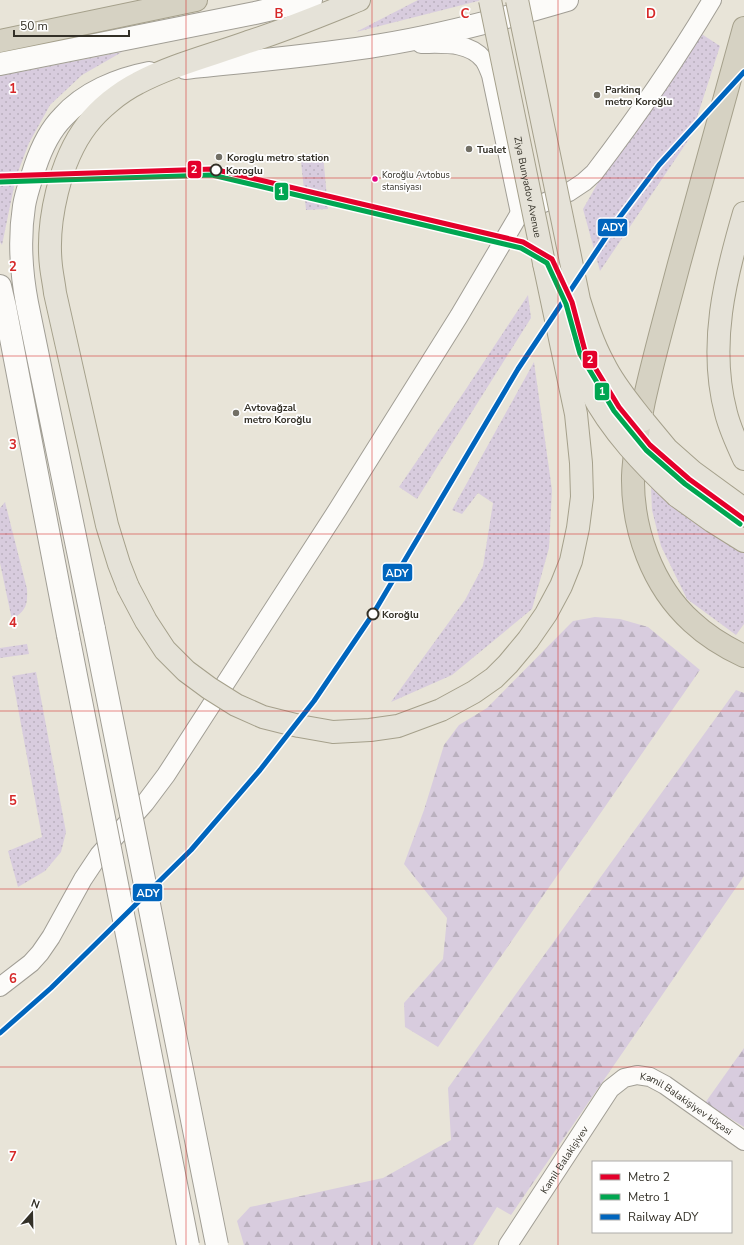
<svg xmlns="http://www.w3.org/2000/svg" width="744" height="1245" viewBox="0 0 744 1245" font-family="'Nunito Sans',sans-serif">
  <style>
    .grass { fill: url(#grass-dots) }
    .forest { fill: url(#forest-firs) }
    .lines { fill: none; stroke-linecap: round; stroke-linejoin: round }
    .street-casing { stroke: #a19e95; stroke-width: 20 }
    .secondary-casing { stroke: #a19e95; stroke-width: 24 }
    .primary-casing { stroke: #a5a08b; stroke-width: 24 }
    .highway-casing { stroke: #a5a08b; stroke-width: 24 }
    .street { stroke: #fcfbf9; stroke-width: 18 }
    .secondary { stroke: #fcfbf9; stroke-width: 22 }
    .primary { stroke: #e5e2d8; stroke-width: 22 }
    .highway { stroke: #d6d2c3; stroke-width: 22 }
    .secondary-bridge-casing { stroke: #a19e95; stroke-width: 24; stroke-linecap: butt }
    .primary-bridge-casing { stroke: #a5a08b; stroke-width: 24; stroke-linecap: butt }
    .secondary-bridge { stroke: #fcfbf9; stroke-width: 22 }
    .primary-bridge { stroke: #e5e2d8; stroke-width: 22 }
    .rail-1-casing { stroke: #fff; stroke-width: 8 }
    .rail-1 { stroke: #0065bd; stroke-width: 5 }
    .metro-1-casing { stroke: #fff; stroke-width: 8 }
    .metro-2-casing { stroke: #fff; stroke-width: 8 }
    .metro-1 { stroke: #e4002b; stroke-width: 5 }
    .metro-2 { stroke: #00a651; stroke-width: 5 }
    .grid { fill: none; stroke: #d62828; stroke-width: 1; stroke-opacity: 0.55 }
    .poi-dot { fill: #726f65; stroke: #fff; stroke-width: 1.5 }
    .stop-dot { fill: #fff; stroke: #333027; stroke-width: 2 }
    .bus-dot { fill: #e5007d; stroke: #fff; stroke-width: 1.5 }
    .labels { text-anchor: middle; stroke-width: 3.5; stroke-linejoin: round; paint-order: stroke }
    .bus-label { font-size: 9px; fill: #333027; stroke: #fff; text-anchor: start }
    .poi-label { font-size: 10px; font-weight: bold; fill: #333027; stroke: #fff; text-anchor: start }
    .stop-label { font-size: 10px; font-weight: bold; fill: #333027; stroke: #fff; text-anchor: start }
    .street-label { font-size: 10px; fill: #333027; stroke: #fff }
    .grid-label { font-size: 13px; text-anchor: middle; font-weight: bold; fill: #d62828; stroke: #fff; stroke-width: 3.5; stroke-linejoin: round; paint-order: stroke }
    .line-badge { stroke: #fff; stroke-width: 1.5 }
    .badge-label { font-size: 11px; text-anchor: middle; font-weight: bold; fill: #fff }
  </style>
  <defs>
    <pattern id="grass-dots" width="8" height="8" patternUnits="userSpaceOnUse"><rect width="8" height="8" fill="#d8ccde"/><path d="M2 2h.1M6 6h.1" fill="none" stroke="#bab0be" stroke-width="1.8" stroke-linecap="round"/></pattern>
    <pattern id="forest-firs" width="22" height="20" patternUnits="userSpaceOnUse"><rect width="22" height="20" fill="#d8ccde"/><path d="M5 1l3.5 6h-7zM16 11l3.5 6h-7z" fill="#bab0be"/></pattern>
  </defs>
  <rect width="100%" height="100%" fill="#e8e4d8"/>
  <path class="grass" d="M 418,0 L 482,0 L 356,32 Z
    M 700,33 L 720,46 L 691,136 L 600,271 L 583,209 L 603,174 Z
    M 122,52 L 82,75 L 50,105 L 29,143 L 16,177 L 2,245 L 0,242 L 0,76 Z
    M 306,154 L 323,154 L 328,209 L 306,210 L 301,161 Z
    M 528,295 L 531,318 L 417,499 L 399,487 L 464,392 Z
    M 534,362 L 552,490 L 549,548 L 532,609 L 452,675 L 391,702 L 465,600 L 483,566 L 493,503 L 478,493 L 462,514 L 452,510 Z
    M 651,487 L 693,522 L 744,552 L 744,624 L 736,635 L 687,599 L 661,546 L 652,510 Z
    M 5,502 L 27,589 C 28,607 25,610 12,620 L 0,563 L 0,508 Z
    M 27,644 L 29,654 L 0,658 L 0,648 Z
    M 36,672 L 66,832 L 61,852 L 45,871 L 18,887 L 8,851 L 42,837 L 12,676 Z"/>
  <path class="forest" d="M 595,617 L 620,619 L 648,627 L 700,670 L 438,1047 L 405,1027 L 404,1003 L 443,959 L 447,918 L 404,864 L 424,810 L 444,745 L 459,725 L 487,708 L 573,621 Z
    M 736,690 L 744,693 L 744,876 L 511,1215 L 497,1207 L 473,1245 L 244,1245 L 237,1221 L 250,1207 L 383,1178 L 451,1140 L 448,1088 Z
    M 744,1048 L 744,1127 L 705,1103 Z"/>
  <g class="lines">
    <g class="street-casing">
      <g id="street">
        <path d="M 421,44 C 443,44 469,41 484,60 C 487,64 489,70 491,75 L 520,213"/>
        <path d="M 0,987 L 31,963 L 40,953 L 51,937 L 83,879 L 99,855 L 145,803 L 166,775 L 338,509 L 459,316 L 520,213 L 569,192 L 584,182 L 594,173 C 636,118 677,59 712,0"/>
        <path id="s1" d="M 508,1245 L 610,1089 L 624,1078 L 637,1075 L 650,1077 L 665,1085 L 744,1141"/>
      </g>
    </g>
    <g class="secondary-casing">
      <path id="secondary" d="M 0,64 L 255,13 L 311,0
        M 185,68 C 250,61 316,56 381,45 C 444,35 506,18 567,0
        M 0,286 L 5,307 L 68,635
        M 94,629 L 27,303 C 21,271 19,238 24,206 C 26,193 31,180 35,167 C 41,149 49,131 63,117 C 84,93 118,79 149,73"/>
    </g>
    <g class="primary-casing">
      <path id="primary" d="M 744,213 C 725,278 708,345 726,413 C 730,429 737,444 744,459
        M 643,420 L 667,449 L 693,472 L 744,509
        M 677,496 L 712,521 L 744,541
        M 128,587 L 119,564 L 107,525 L 55,293 C 54,284 52,275 51,266 C 46,222 60,160 87,125 C 99,109 120,92 138,83 C 172,65 212,55 248,42 C 286,30 322,15 359,0"/>
    </g>
    <g class="highway-casing">
      <path id="highway" d="M 744,28 C 722,107 701,186 679,264 C 667,310 654,355 644,401 C 639,426 634,451 633,476 C 632,529 652,586 692,622 C 707,636 725,647 744,656
        M 0,41 L 196,0"/>
    </g>
    <use href="#street" class="street"/>
    <use href="#secondary" class="secondary"/>
    <use href="#primary" class="primary"/>
    <use href="#highway" class="highway"/>
    <g class="secondary-bridge-casing">
      <path id="secondary-bridge" d="M 94,629 L 217,1245
        M 68,635 L 188,1245"/>
    </g>
    <g class="primary-bridge-casing">
      <g id="primary-bridge">
        <path id="s2" d="M 490,0 L 544,263 L 548,277"/>
        <path d="M 517,0 L 579,300 C 586,322 593,344 604,364 C 614,385 629,402 643,420"/>
        <path d="M 572,351 C 578,364 583,378 590,390 C 611,431 644,465 677,496"/>
        <path d="M 128,587 L 146,621 L 165,650 L 186,671 L 209,688 L 236,705 L 263,717 L 299,726 L 333,732 L 370,730 L 398,726 L 441,710 L 474,692 L 494,678 L 508,664 L 528,640 L 546,614 L 561,586 L 571,561 L 578,528 L 582,497 L 581,463 L 576,414 L 544,263"/>
      </g>
    </g>
    <use href="#secondary-bridge" class="secondary-bridge"/>
    <use href="#primary-bridge" class="primary-bridge"/>
    <g class="rail-1-casing">
      <path id="rail-1" d="M 0,1033 L 51,988 L 191,850 L 260,770 L 314,701 L 373,614 L 518,369 L 616,222 L 659,165 L 744,72"/>
    </g>
    <use href="#rail-1" class="rail-1"/>
    <g class="metro-1-casing">
      <path id="metro-1" d="M 0,176 L 213,169 L 523,242 L 552,259 L 572,302 L 585,351 L 619,407 L 650,445 L 689,479 L 744,519"/>
    </g>
    <g class="metro-2-casing">
      <path id="metro-2" d="M 0,182 L 212,175 L 521,248 L 547,263 L 566,304 L 580,354 L 614,411 L 646,450 L 685,484 L 740,524"/>
    </g>
    <use href="#metro-1" class="metro-1"/>
    <use href="#metro-2" class="metro-2"/>
  </g>
  <path class="grid" d="M 186,0 L 186,1245M 372,0 L 372,1245M 558,0 L 558,1245M 0,178 L 744,178M 0,356 L 744,356M 0,534 L 744,534M 0,711 L 744,711M 0,889 L 744,889M 0,1067 L 744,1067"/>
  <g class="poi-dot">
    <circle cx="597" cy="95" r="4"/>
    <circle cx="469" cy="149" r="4"/>
    <circle cx="219" cy="157" r="4"/>
    <circle cx="236" cy="413" r="4"/>
  </g>
  <g class="stop-dot">
    <circle cx="216" cy="170" r="5.5"/>
    <circle cx="373" cy="614" r="5.5"/>
  </g>
  <circle class="bus-dot" cx="375" cy="179" r="3.5"/>
  <g class="labels">
    <g class="bus-label">
      <text x="382" y="178">Koroğlu Avtobus<tspan x="382" dy="12">stansiyası</tspan></text>
    </g>
    <g class="poi-label">
      <text x="605" y="93">Parkinq<tspan x="605" dy="12">metro Koroğlu</tspan></text>
      <text x="477" y="153">Tualet</text>
      <text x="227" y="161">Koroglu metro station</text>
      <text x="244" y="411">Avtovağzal<tspan x="244" dy="12">metro Koroğlu</tspan></text>
    </g>
    <g class="stop-label">
      <text x="226" y="174">Koroglu</text>
      <text x="382" y="618">Koroğlu</text>
    </g>
    <g class="street-label">
      <text dy="4" stroke="none"><textPath href="#s2" startOffset="191">Ziya Bunyadov Avenue</textPath></text>
      <text dy="4" stroke="none"><textPath href="#s1" startOffset="275">Kamil Balakişiyev küçəsi</textPath></text>
      <text dy="4" stroke="none"><textPath href="#s1" startOffset="102">Kamil Balakişiyev</textPath></text>
    </g>
  </g>
  <g class="grid-label">
    <text x="279" y="18">B</text>
    <text x="465" y="18">C</text>
    <text x="651" y="18">D</text>
    <text x="13" y="93">1</text>
    <text x="13" y="271">2</text>
    <text x="13" y="449">3</text>
    <text x="13" y="627">4</text>
    <text x="13" y="805">5</text>
    <text x="13" y="983">6</text>
    <text x="13" y="1161">7</text>
  </g>
  <g class="line-badge">
    <rect x="187" y="160" width="15" height="19" rx="4" fill="#e4002b"/>
    <rect x="274" y="182" width="15" height="19" rx="4" fill="#00a651"/>
    <rect x="597" y="218" width="31" height="19" rx="4" fill="#0065bd"/>
    <rect x="582" y="350" width="16" height="19" rx="4" fill="#e4002b"/>
    <rect x="594" y="382" width="16" height="19" rx="4" fill="#00a651"/>
    <rect x="382" y="563" width="31" height="19" rx="4" fill="#0065bd"/>
    <rect x="132" y="883" width="31" height="19" rx="4" fill="#0065bd"/>
  </g>
  <g class="badge-label">
    <text x="194" y="173">2</text>
    <text x="281" y="195">1</text>
    <text x="613" y="231">ADY</text>
    <text x="590" y="363">2</text>
    <text x="602" y="395">1</text>
    <text x="397" y="577">ADY</text>
    <text x="148" y="897">ADY</text>
  </g>
  <rect x="592" y="1161" width="140" height="72" fill="#ffffff" stroke="#adaca9"/>
  <rect x="600" y="1174" width="20" height="6" fill="#e4002b" stroke="#adaca9"/>
  <text x="628" y="1181" font-size="12" fill="#333027">Metro 2</text>
  <rect x="600" y="1194" width="20" height="6" fill="#00a651" stroke="#adaca9"/>
  <text x="628" y="1201" font-size="12" fill="#333027">Metro 1</text>
  <rect x="600" y="1214" width="20" height="6" fill="#0065bd" stroke="#adaca9"/>
  <text x="628" y="1221" font-size="12" fill="#333027">Railway ADY</text>
  <g transform="translate(32 1213) rotate(20)" stroke="#ffffff" stroke-width="3" paint-order="stroke">
  <path d="M0-3L7 15L0 10L-7 15Z" fill="#333027"/>
  <text y="-6" font-size="11" font-weight="bold" text-anchor="middle" fill="#333027">N</text>
  </g>
  <path d="M14 30v6h115v-6" fill="none" stroke="#333027" stroke-width="2"/>
  <text x="20" y="30" font-size="12" fill="#333027" stroke="#ffffff" stroke-width="3" paint-order="stroke">50 m</text>
</svg>
